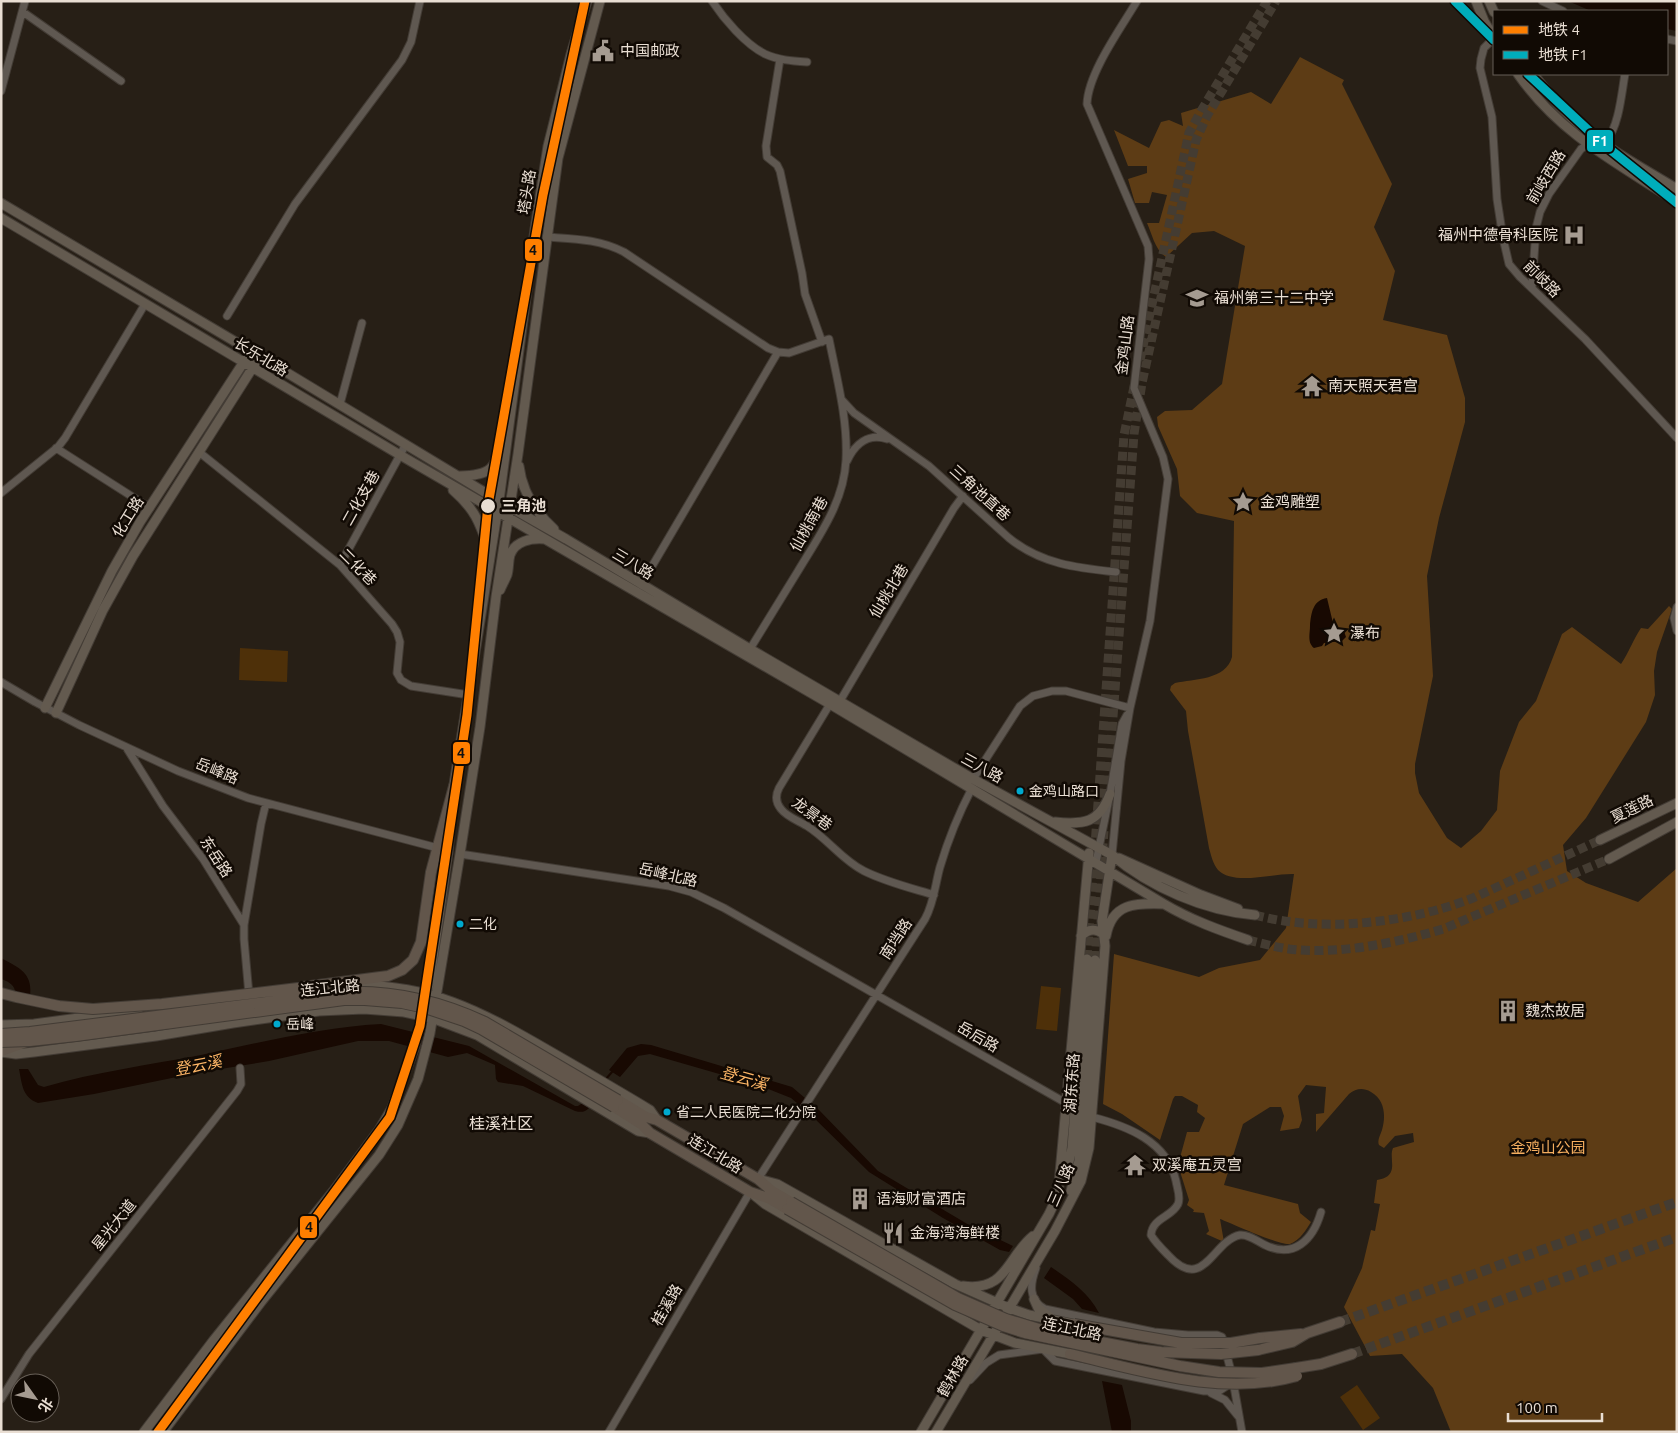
<svg xmlns="http://www.w3.org/2000/svg" width="1678" height="1433" viewBox="0 0 1678 1433" font-family="Ubuntu,'Noto Sans SC',sans-serif">
  <style>
    .green { fill: #4e3009 }
    .forest { fill: #5d3c15 }
    .water { fill: #180902 }
    .lines { fill: none; stroke-linecap: round; stroke-linejoin: round }
    .stream { stroke: #180902; stroke-width: 2 }
    .major-tunnel { stroke: #443c32; stroke-width: 9; stroke-dasharray: 9 4.5; stroke-linecap: butt }
    .highway-tunnel { stroke: #443c32; stroke-width: 10; stroke-dasharray: 10 5; stroke-linecap: butt }
    .minor-casing { stroke: #433c35; stroke-width: 9 }
    .major-casing { stroke: #433c35; stroke-width: 11 }
    .highway-casing { stroke: #433c35; stroke-width: 12 }
    .minor { stroke: #5f5851; stroke-width: 7 }
    .major { stroke: #635a4f; stroke-width: 9 }
    .highway { stroke: #62564b; stroke-width: 10 }
    .highway-bridge-casing { stroke: #433c35; stroke-width: 12; stroke-linecap: butt }
    .highway-bridge { stroke: #62564b; stroke-width: 10 }
    .metro-1-casing { stroke: #110a04; stroke-width: 12 }
    .metro-2-casing { stroke: #110a04; stroke-width: 12 }
    .metro-1 { stroke: #ff7f00; stroke-width: 9 }
    .metro-2 { stroke: #00adbb; stroke-width: 9 }
    .stop-dot { fill: #e9ded3; stroke: #110a04; stroke-width: 2 }
    .bus-dot { fill: #00a9ce; stroke: #110a04; stroke-width: 2 }
    .labels { text-anchor: middle; stroke-width: 5; stroke-linejoin: round; paint-order: stroke }
    .bus-label { font-size: 14px; fill: #e9ded3; stroke: #110a04; text-anchor: start }
    .poi-label { font-size: 15px; fill: #e9ded3; stroke: #110a04; text-anchor: start }
    .street-label { font-size: 15px; fill: #e9ded3; stroke: #110a04 }
    .stop-label { font-size: 15px; font-weight: bold; fill: #e9ded3; stroke: #110a04; text-anchor: start }
    .park-label { font-size: 15px; fill: #f5ae5f; stroke: #110a04 }
    .water-label { font-size: 16px; font-style: italic; fill: #fcb566; stroke: #110a04 }
    .neighbourhood-label { font-size: 16px; fill: #e9ded3; stroke: #110a04 }
    .line-badge { stroke: #110a04; stroke-width: 2 }
    .badge-label { font-size: 14px; text-anchor: middle; font-weight: bold; fill: #fff }
    .pale-badge-label { font-size: 14px; text-anchor: middle; font-weight: bold; fill: #111 }
  </style>
  <rect width="100%" height="100%" fill="#271f16"/>
  <path class="green" d="M 240,648 L 288,651 L 287,682 L 239,680 Z
    M 1041,986 L 1061,988 L 1057,1031 L 1036,1029 Z
    M 1357,1385 L 1380,1418 L 1363,1430 L 1340,1397 Z"/>
  <path class="forest" d="M 1300,57 L 1344,80 L 1342,84 L 1392,184 L 1374,227 L 1395,271 L 1383,320 L 1447,335 L 1465,398 L 1465,422 L 1439,518 L 1427,576 L 1433,676 L 1415,764 L 1415,773 L 1419,793 L 1447,838 L 1461,848 L 1481,831 L 1497,810 L 1500,771 L 1519,722 L 1536,701 L 1562,634 L 1572,627 L 1621,664 C 1629,652 1633,640 1641,628 L 1648,629 L 1669,606 L 1672,609 L 1657,652 L 1654,671 L 1655,695 L 1646,722 L 1586,818 L 1563,845 L 1567,871 L 1586,883 L 1638,902 L 1677,868 L 1677,1432 L 1451,1432 L 1433,1388 L 1402,1354 L 1370,1356 L 1344,1307 L 1362,1268 L 1371,1230 L 1375,1231 L 1380,1204 L 1374,1203 L 1377,1180 C 1401,1176 1388,1159 1393,1148 L 1414,1142 L 1413,1133 L 1395,1136 L 1384,1148 L 1379,1145 C 1377,1140 1380,1136 1382,1130 C 1386,1116 1385,1100 1371,1092 C 1362,1087 1356,1089 1349,1094 L 1316,1132 L 1316,1114 L 1324,1113 L 1326,1087 L 1306,1085 L 1298,1096 L 1302,1120 L 1299,1128 L 1280,1131 L 1284,1116 L 1281,1107 L 1270,1107 L 1243,1124 L 1224,1185 L 1298,1204 L 1300,1213 L 1311,1222 C 1306,1230 1300,1240 1290,1244 C 1280,1246 1231,1223 1220,1219 L 1224,1242 L 1206,1234 L 1209,1231 L 1204,1213 L 1193,1212 L 1194,1210 L 1187,1205 L 1189,1200 L 1178,1165 L 1187,1132 L 1199,1132 L 1205,1118 L 1197,1112 L 1198,1105 L 1182,1096 L 1175,1096 L 1173,1099 L 1160,1140 L 1122,1114 L 1103,1104 L 1114,954 L 1199,977 L 1219,968 L 1260,960 L 1286,928 L 1294,874 C 1274,873 1233,886 1218,870 C 1213,864 1211,855 1209,848 L 1188,731 L 1186,711 L 1170,690 L 1171,686 L 1175,683 C 1194,679 1226,680 1232,657 L 1234,521 L 1197,513 L 1180,496 L 1177,469 L 1158,426 L 1157,417 L 1165,411 L 1192,410 L 1222,384 L 1245,246 L 1214,231 L 1192,233 L 1166,257 C 1155,250 1152,234 1147,223 L 1159,223 L 1167,195 L 1152,192 L 1149,203 L 1135,203 L 1128,179 L 1147,173 L 1147,166 L 1128,166 L 1114,130 L 1149,148 L 1161,122 L 1169,120 L 1183,126 L 1181,113 L 1251,92 L 1271,104 Z"/>
  <path class="water" d="M 1568,1 L 1677,1 L 1677,31 L 1667,29 L 1667,11 L 1591,11 Z
    M 1327,598 L 1333,623 L 1337,628 L 1343,628 L 1346,637 L 1342,641 L 1324,643 L 1322,646 L 1314,648 C 1307,642 1310,634 1310,626 C 1311,613 1313,600 1327,598 Z
    M 1,958 C 18,967 33,973 30,995 L 15,991 C 14,984 7,981 1,979 Z
    M 381,1024 L 469,1046 L 575,1106 L 578,1106 L 584,1102 L 594,1100 C 589,1109 586,1114 575,1111 L 523,1086 L 498,1082 L 496,1079 L 495,1065 L 467,1053 L 448,1057 L 389,1041 L 358,1041 L 269,1061 L 196,1073 L 94,1094 L 38,1103 C 22,1097 22,1084 19,1069 L 28,1069 L 38,1085 L 44,1087 C 95,1072 149,1065 201,1055 C 258,1043 322,1027 381,1024 Z
    M 641,1044 L 651,1045 L 792,1087 L 819,1110 L 878,1171 L 969,1225 L 1013,1246 L 1009,1252 L 1000,1250 L 943,1218 L 869,1172 L 810,1114 L 791,1098 L 761,1086 L 650,1054 L 638,1056 L 620,1077 L 609,1070 L 627,1048 Z
    M 1051,1267 C 1070,1280 1088,1292 1099,1313 L 1082,1309 L 1073,1299 L 1044,1278 Z
    M 1102,1381 L 1122,1385 L 1131,1421 L 1131,1432 L 1112,1432 Z"/>
  <g class="lines">
    <path class="stream" d="M 605,1080 L 612,1072"/>
    <path class="major-tunnel" d="M 1140,360 L 1189,133 L 1201,111 L 1267,1
      M 1107,798 L 1134,434 L 1142,383 L 1196,140 L 1207,116 L 1276,1
      M 1255,915 C 1321,933 1410,923 1473,898 L 1600,840
      M 1248,940 C 1261,943 1275,947 1289,949 C 1338,955 1396,943 1443,929 L 1609,859
      M 1087,959 L 1124,435 L 1135,382
      M 1095,960 L 1104,831"/>
    <path class="highway-tunnel" d="M 1340,1322 L 1677,1202
      M 1352,1354 L 1677,1237"/>
    <g class="minor-casing">
      <path id="minor" d="M 712,1 C 724,19 745,44 765,54 C 778,60 792,61 807,62
        M 1542,1 L 1563,11
        M 23,12 L 121,81
        M 1494,38 L 1484,48 L 1481,59 L 1480,68 L 1492,117 L 1497,199 L 1503,238 L 1509,264 L 1520,277 L 1585,339 L 1677,438
        M 1667,39 L 1677,41
        M 780,59 L 766,146 L 767,157 L 777,165 L 780,171 L 802,273 L 805,294 L 822,342
        M 1,91 L 25,1
        M 547,237 C 575,239 599,239 624,252 L 768,348 L 778,352 L 789,353 L 829,339 C 837,379 848,420 846,460 C 844,502 819,536 798,571 C 782,597 766,623 750,649
        M 1532,287 L 1536,228 L 1540,212 L 1549,194 L 1581,149 C 1589,142 1600,145 1607,139 C 1619,127 1622,90 1625,74
        M 227,316 L 295,204 L 402,60 L 411,42 L 420,1
        M 842,400 L 854,413 L 929,466 L 1009,538 C 1041,564 1077,568 1116,572
        M 340,404 L 362,323
        M 56,448 L 150,508
        M 199,452 L 340,565 L 392,624 L 397,632 L 400,642 L 397,673 L 401,680 L 411,686 L 469,695
        M 847,461 C 855,444 868,433 887,439
        M 1,493 L 58,447 L 65,438 L 145,304
        M 340,565 L 406,444
        M 641,585 L 778,352
        M 1677,607 L 1674,618 L 1677,631
        M 1,682 L 35,702 L 79,725 L 178,771 L 248,798 L 438,848
        M 840,701 L 954,508 L 963,496
        M 830,704 L 779,788 C 775,796 776,803 781,809 C 787,817 799,821 807,826 C 828,839 842,860 864,871 C 886,882 911,888 934,895
        M 126,747 L 163,806 L 203,859 L 244,925 L 244,939 L 249,995
        M 973,779 L 1020,706 L 1033,696 L 1052,691 L 1066,691 L 1130,708
        M 460,854 L 669,886 L 691,892 L 724,908 L 1066,1103
        M 1112,855 L 1121,761 L 1130,708 L 1150,621 L 1168,479 L 1163,457 L 1134,388 L 1149,259 L 1148,246 L 1087,104 C 1088,73 1121,28 1137,1
        M 1096,862 L 1110,794 L 1122,724 L 1127,715
        M 244,925 L 261,824 L 266,803
        M 1092,1117 C 1127,1126 1167,1141 1176,1181 C 1177,1188 1181,1197 1178,1204 C 1172,1217 1152,1218 1151,1235 C 1155,1242 1162,1249 1168,1255 C 1204,1294 1212,1241 1240,1235 C 1249,1234 1258,1242 1265,1245 C 1294,1259 1313,1240 1321,1212
        M 758,1179 L 925,919 C 934,903 935,885 940,867 C 948,840 959,813 972,788
        M 1036,1268 C 1030,1284 1028,1300 1045,1309 L 1154,1332 L 1188,1335 L 1217,1335 L 1222,1337 L 1232,1375 L 1242,1432
        M 970,1380 L 986,1363 L 999,1355 L 1043,1349 L 1055,1361 L 1204,1391 L 1219,1391 L 1231,1383
        M 1211,1393 L 1225,1400 L 1238,1416
        M 1,1399 L 29,1354 L 237,1091 L 241,1084 L 240,1068
        M 609,1432 L 750,1192"/>
    </g>
    <g class="major-casing">
      <path id="major" d="M 1476,1 L 1484,21 L 1494,38
        M 1489,1 L 1494,12
        M 1518,74 C 1560,134 1617,163 1677,202
        M 1533,74 C 1549,94 1565,114 1586,130 C 1614,153 1646,170 1677,189
        M 1,203 L 251,351 L 499,501 L 566,539 L 750,649 L 973,779 L 1112,855 L 1102,921 L 1105,946 L 1089,1148 L 1081,1181 L 1055,1231 L 936,1432
        M 1,218 L 400,455 L 830,704 L 1164,904 C 1191,920 1219,930 1248,940
        M 519,466 C 522,491 535,512 554,529
        M 460,476 C 502,475 493,461 506,430
        M 453,490 C 476,510 480,524 490,552
        M 500,590 C 502,585 505,580 507,575 C 509,569 508,562 510,555 C 515,541 531,538 544,539
        M 45,708 L 112,571 L 140,522 L 247,357
        M 56,713 L 103,610 L 133,556 L 260,356
        M 453,791 L 499,501 L 535,229 L 548,146 L 571,54 L 587,1
        M 1055,822 C 1084,825 1099,823 1110,794
        M 1600,840 L 1677,803
        M 1112,855 C 1150,887 1205,911 1255,915
        M 1119,858 L 1201,895 L 1238,909
        M 1609,859 L 1677,822
        M 1081,936 C 1088,929 1097,928 1104,935
        M 1106,936 C 1112,903 1135,903 1163,904
        M 344,986 C 427,981 482,1012 551,1052 C 584,1071 617,1090 650,1110 L 657,1120
        M 1,1025 L 34,1024 L 138,1010
        M 1,1052 L 16,1054 L 34,1052 L 156,1036 L 233,1023 L 319,1011 L 364,1009 L 404,1012 L 432,1018 L 477,1035 L 638,1131 L 650,1133
        M 758,1179 L 777,1184 L 955,1284 L 1009,1308 L 1029,1315 L 1074,1324
        M 1064,1179 L 1068,1166 L 1072,1148 L 1087,959
        M 1071,1191 L 1079,1161 L 1081,1139 L 1095,960
        M 754,1195 L 765,1204 L 981,1330 L 1015,1343 L 1070,1354
        M 963,1286 C 1007,1292 1007,1257 1033,1236
        M 1034,1299 L 1038,1308 L 1050,1317
        M 144,1432 L 213,1341 L 335,1189 L 379,1130 L 392,1108 L 415,1046 L 430,980 L 448,852 L 452,804
        M 163,1432 L 261,1302 L 379,1155 L 398,1125 L 418,1079 L 430,1033 L 460,854 L 480,727 L 496,597 L 518,454 L 558,158 L 600,1
        M 921,1432 L 1049,1214 L 1058,1195 L 1089,853"/>
    </g>
    <g class="highway-casing">
      <path id="highway" d="M 303,987 L 388,976 L 402,970 L 413,960 L 421,942 L 431,872 L 454,786
        M 1,1051 L 26,1042
        M 618,1100 L 646,1117 L 657,1120 L 758,1179 L 772,1191 L 791,1202
        M 614,1107 L 641,1124 L 650,1133 L 750,1192 L 768,1198 L 787,1209
        M 1260,1338 L 1301,1334
        M 1258,1350 L 1292,1342 L 1307,1333 L 1340,1322
        M 1296,1368 L 1321,1364 L 1352,1354"/>
    </g>
    <use href="#minor" class="minor"/>
    <use href="#major" class="major"/>
    <use href="#highway" class="highway"/>
    <g class="highway-bridge-casing">
      <path id="highway-bridge" d="M 1,993 L 16,997 L 59,1006 L 93,1009 L 162,1004 L 298,988 L 325,990
        M 1,1034 L 30,1032 L 345,992 C 395,990 440,1001 485,1022 L 618,1100
        M 1,1042 L 30,1041 L 76,1036 L 344,1000 L 365,1000 L 402,1003 L 425,1008 L 464,1021 L 481,1029 L 614,1107
        M 791,1202 L 958,1298 L 1006,1319 L 1049,1332 L 1137,1349 L 1161,1352 L 1221,1354 L 1258,1350
        M 787,1209 L 955,1305 L 1003,1326 L 1025,1333 L 1180,1366 L 1219,1372 L 1262,1373 L 1296,1368
        M 1074,1324 L 1181,1343 L 1231,1343 L 1260,1338
        M 1070,1354 C 1143,1371 1223,1397 1297,1376"/>
    </g>
    <use href="#highway-bridge" class="highway-bridge"/>
    <g class="metro-1-casing">
      <path id="metro-1" d="M 158,1432 L 390,1117 L 420,1026 L 467,715 L 488,505 L 543,195 L 585,1"/>
    </g>
    <g class="metro-2-casing">
      <path id="metro-2" d="M 1455,1 L 1494,40
        M 1528,74 L 1602,143 L 1677,203"/>
    </g>
    <use href="#metro-1" class="metro-1"/>
    <use href="#metro-2" class="metro-2"/>
  </g>
  <defs>
    <g id="civic-bare" transform="scale(1.725)"><path d="M-.6-6.5H3V-4.5H.6V-3L4-1V1h2V6H-6V1h2V-1L-.6-3ZM-1.2 2.5V6h2.4V2.5Z" fill="#a59b91" stroke="#110a04" stroke-width="2.5" paint-order="stroke"/></g>
    <g id="hospital-bare" transform="scale(1.725)"><path d="M-5-5h3v3.5h4V-5h3V5h-3V1.5h-4V5h-3Z" fill="#a59b91" stroke="#110a04" stroke-width="2.5" paint-order="stroke"/></g>
    <g id="school-bare" transform="scale(1.725)"><path d="M0-5L7-2L0 1L-7-2ZM-4 1L0 2.5L4 1V4Q0 6-4 4Z" fill="#a59b91" stroke="#110a04" stroke-width="2.5" paint-order="stroke"/></g>
    <g id="temple-bare" transform="scale(1.725)"><path d="M0-6L5-2H3V0L6.5 2.5H4V6H1.5V3h-3V6H-4V2.5H-6.5L-3 0V-2H-5Z" fill="#a59b91" stroke="#110a04" stroke-width="2.5" paint-order="stroke"/></g>
    <g id="sight-bare" transform="scale(1.725)"><path d="M0-6L1.8-2.2L6-1.7L2.9 1.2L3.7 5.4L0 3.3L-3.7 5.4L-2.9 1.2L-6-1.7L-1.8-2.2Z" fill="#a59b91" stroke="#110a04" stroke-width="2.5" paint-order="stroke"/></g>
    <g id="building-bare" transform="scale(1.725)"><path d="M-4-6H4V6H1V3H-1V6H-4ZM-2.5-4.3h1.7v1.8h-1.7ZM.8-4.3h1.7v1.8H.8ZM-2.5-1h1.7V.8h-1.7ZM.8-1h1.7V.8H.8Z" fill="#a59b91" stroke="#110a04" stroke-width="2.5" paint-order="stroke"/></g>
    <g id="restaurant-bare" transform="scale(1.725)"><path d="M-5-6h1v4h1v-4h1v4h1v-4h1v5L-1.5 .5V6h-2V.5L-5-1ZM5-6V6H3V1.5H1.5Q1.5-4 5-6Z" fill="#a59b91" stroke="#110a04" stroke-width="2.5" paint-order="stroke"/></g>
  </defs>
  <g fill-rule="evenodd">
    <use href="#civic-bare" x="603" y="51"/>
    <use href="#hospital-bare" x="1574" y="235"/>
    <use href="#school-bare" x="1197" y="298"/>
    <use href="#temple-bare" x="1312" y="386"/>
    <use href="#sight-bare" x="1243" y="502"/>
    <use href="#sight-bare" x="1334" y="633"/>
    <use href="#building-bare" x="1508" y="1011"/>
    <use href="#temple-bare" x="1135" y="1165"/>
    <use href="#building-bare" x="860" y="1199"/>
    <use href="#restaurant-bare" x="893" y="1233"/>
  </g>
  <circle class="stop-dot" cx="488" cy="506" r="8"/>
  <g class="bus-dot">
    <circle cx="1020" cy="791" r="4.5"/>
    <circle cx="460" cy="924" r="4.5"/>
    <circle cx="277" cy="1024" r="4.5"/>
    <circle cx="667" cy="1112" r="4.5"/>
  </g>
  <g class="labels">
    <g class="bus-label">
      <text x="1029" y="796">金鸡山路口</text>
      <text x="469" y="929">二化</text>
      <text x="286" y="1029">岳峰</text>
      <text x="676" y="1117">省二人民医院二化分院</text>
    </g>
    <g class="poi-label">
      <text x="620" y="56">中国邮政</text>
      <text x="1558" y="240" text-anchor="end">福州中德骨科医院</text>
      <text x="1214" y="303">福州第三十二中学</text>
      <text x="1328" y="391">南天照天君宫</text>
      <text x="1260" y="507">金鸡雕塑</text>
      <text x="1350" y="638">瀑布</text>
      <text x="1525" y="1016">魏杰故居</text>
      <text x="1152" y="1170">双溪庵五灵宫</text>
      <text x="876" y="1204">语海财富酒店</text>
      <text x="910" y="1238">金海湾海鲜楼</text>
    </g>
    <g class="street-label">
      <text transform="translate(1546 177) rotate(-59)" y="5">前岐西路</text>
      <text transform="translate(527 192) rotate(-81)" y="5">塔头路</text>
      <text transform="translate(1542 279) rotate(45)" y="5">前岐路</text>
      <text transform="translate(1125 345) rotate(-83)" y="5">金鸡山路</text>
      <text transform="translate(261 357) rotate(31)" y="5">长乐北路</text>
      <text transform="translate(980 493) rotate(42)" y="5">三角池直巷</text>
      <text transform="translate(361 498) rotate(-61)" y="5">二化支巷</text>
      <text transform="translate(128 517) rotate(-58)" y="5">化工路</text>
      <text transform="translate(809 524) rotate(-61)" y="5">仙桃南巷</text>
      <text transform="translate(633 564) rotate(31)" y="5">三八路</text>
      <text transform="translate(358 567) rotate(45)" y="5">二化巷</text>
      <text transform="translate(889 591) rotate(-59)" y="5">仙桃北巷</text>
      <text transform="translate(982 768) rotate(29)" y="5">三八路</text>
      <text transform="translate(217 771) rotate(22)" y="5">岳峰路</text>
      <text transform="translate(1632 809) rotate(-26)" y="5">夏莲路</text>
      <text transform="translate(812 814) rotate(36)" y="5">龙景巷</text>
      <text transform="translate(216 857) rotate(57)" y="5">东岳路</text>
      <text transform="translate(668 875) rotate(13)" y="5">岳峰北路</text>
      <text transform="translate(896 939) rotate(-57)" y="5">南垱路</text>
      <text transform="translate(330 988) rotate(-6)" y="5">连江北路</text>
      <text transform="translate(978 1037) rotate(30)" y="5">岳后路</text>
      <text transform="translate(1072 1083) rotate(-86)" y="5">湖东东路</text>
      <text transform="translate(715 1154) rotate(31)" y="5">连江北路</text>
      <text transform="translate(1061 1185) rotate(-66)" y="5">三八路</text>
      <text transform="translate(114 1225) rotate(-51)" y="5">星光大道</text>
      <text transform="translate(667 1305) rotate(-60)" y="5">桂溪路</text>
      <text transform="translate(1072 1329) rotate(12)" y="5">连江北路</text>
      <text transform="translate(953 1376) rotate(-60)" y="5">鹤林路</text>
    </g>
    <g class="stop-label">
      <text x="501" y="511">三角池</text>
    </g>
    <g class="park-label">
      <text x="1548" y="1153">金鸡山公园</text>
    </g>
    <g class="water-label">
      <text transform="translate(198 1065) rotate(-11)" y="6">登云溪</text>
      <text transform="translate(744 1078) rotate(16)" y="6">登云溪</text>
    </g>
    <g class="neighbourhood-label">
      <text x="501" y="1129">桂溪社区</text>
    </g>
  </g>
  <g class="line-badge">
    <rect x="1586" y="129" width="28" height="24" rx="5" fill="#00adbb"/>
    <rect x="524" y="238" width="19" height="24" rx="5" fill="#ff7f00"/>
    <rect x="452" y="741" width="19" height="24" rx="5" fill="#ff7f00"/>
    <rect x="299" y="1215" width="19" height="24" rx="5" fill="#ff7f00"/>
  </g>
  <g class="badge-label">
    <text x="1600" y="146">F1</text>
  </g>
  <g class="pale-badge-label">
    <text x="533" y="255">4</text>
    <text x="461" y="758">4</text>
    <text x="309" y="1232">4</text>
  </g>
  <rect width="1678" height="1433" fill="none" stroke="#e9ded3" stroke-width="5"/>
  <rect x="1493" y="10" width="175" height="65" fill="#110a04" stroke="#675f57"/>
  <rect x="1503" y="26" width="25" height="8" fill="#ff7f00" stroke="#675f57"/>
  <text x="1538" y="35" font-size="15" fill="#e9ded3">地铁 4</text>
  <rect x="1503" y="51" width="25" height="8" fill="#00adbb" stroke="#675f57"/>
  <text x="1538" y="60" font-size="15" fill="#e9ded3">地铁 F1</text>
  <g transform="translate(35 1398) rotate(123)"><circle r="24" fill="#110a04" stroke="#675f57"/>
  <path d="M0-4L9 19L0 12L-9 19Z" fill="#a59b91"/>
  <text y="-8" font-size="14" font-weight="bold" text-anchor="middle" fill="#e9ded3">北</text>
  </g>
  <path d="M1508 1413v8h94v-8" fill="none" stroke="#e9ded3" stroke-width="2.5"/>
  <text x="1516" y="1413" font-size="15" fill="#e9ded3" stroke="#110a04" stroke-width="4" paint-order="stroke">100 m</text>
</svg>
